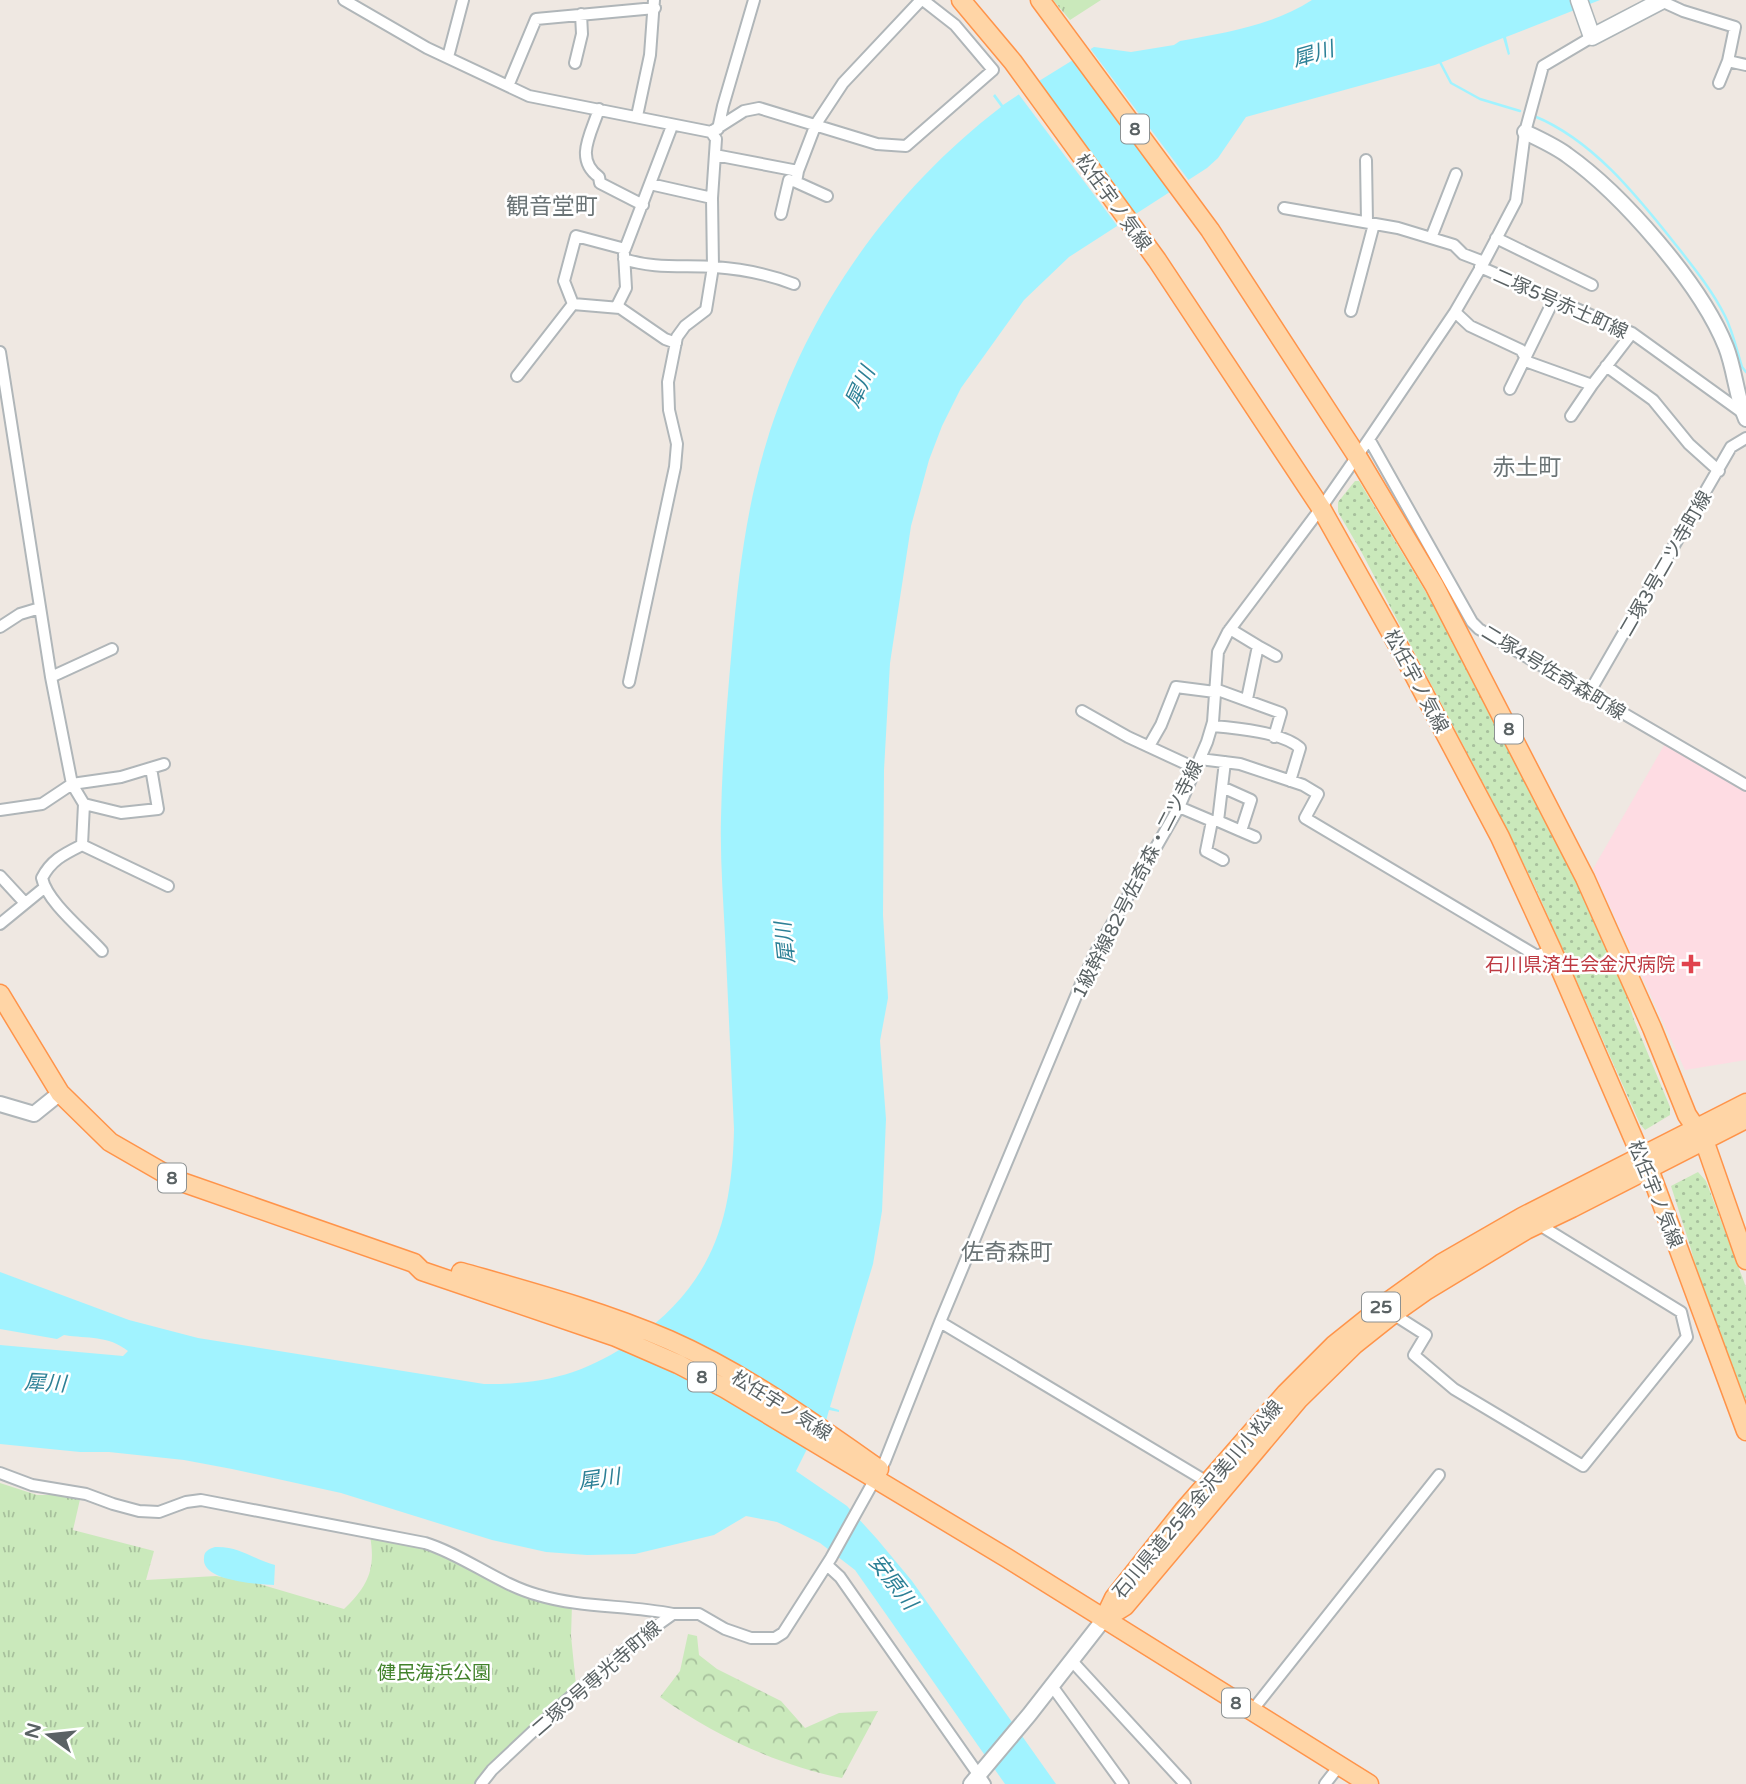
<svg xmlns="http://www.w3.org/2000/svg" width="1746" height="1784" viewBox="0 0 1746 1784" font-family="'Varela Round','Noto Sans JP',sans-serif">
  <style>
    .medical { fill: #fedce3 }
    .grass { fill: url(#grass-dots) }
    .forest { fill: url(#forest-crowns) }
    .park { fill: url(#park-tufts) }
    .water { fill: #a1f3ff }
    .pier { fill: #efe8e2 }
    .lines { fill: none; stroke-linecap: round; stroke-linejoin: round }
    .stream { stroke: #a1f3ff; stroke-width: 2.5 }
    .minor-casing { stroke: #b0b6b9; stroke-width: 14 }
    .tertiary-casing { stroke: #b0b6b9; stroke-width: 18 }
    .secondary-casing { stroke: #aeb6b9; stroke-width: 19 }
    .primary-casing { stroke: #ff944a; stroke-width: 21 }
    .minor { stroke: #fff; stroke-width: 10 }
    .tertiary { stroke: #fff; stroke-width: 14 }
    .secondary { stroke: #fff; stroke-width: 16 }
    .primary { stroke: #ffd5a6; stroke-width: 18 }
    .health-dot { fill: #e0444e; stroke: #fff; stroke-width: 2.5 }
    .labels { text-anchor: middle; stroke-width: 5; stroke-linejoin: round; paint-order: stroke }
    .shield { fill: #fff; stroke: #8c9192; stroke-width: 2 }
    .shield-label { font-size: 18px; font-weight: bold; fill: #5a6264 }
    .street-label { font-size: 19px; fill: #5a6264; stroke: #fff }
    .health-label { font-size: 19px; fill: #be3a42; stroke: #fff; text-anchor: end }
    .park-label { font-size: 19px; fill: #42822b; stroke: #fff }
    .water-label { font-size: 21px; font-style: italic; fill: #2c8096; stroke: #fff }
    .quarter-label { font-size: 23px; fill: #6b7476; stroke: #fff }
  </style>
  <defs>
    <pattern id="grass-dots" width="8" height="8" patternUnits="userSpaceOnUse" patternTransform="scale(1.75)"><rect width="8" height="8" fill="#cae9bb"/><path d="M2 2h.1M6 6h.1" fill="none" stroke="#a7c09c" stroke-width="1.8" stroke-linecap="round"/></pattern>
    <pattern id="forest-crowns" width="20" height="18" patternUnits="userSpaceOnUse" patternTransform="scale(1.75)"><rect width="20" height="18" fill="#cae9bb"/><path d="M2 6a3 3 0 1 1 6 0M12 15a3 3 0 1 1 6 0" fill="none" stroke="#a7c09c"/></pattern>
    <pattern id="park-tufts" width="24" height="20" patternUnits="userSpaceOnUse" patternTransform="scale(1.75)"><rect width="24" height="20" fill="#cae9bb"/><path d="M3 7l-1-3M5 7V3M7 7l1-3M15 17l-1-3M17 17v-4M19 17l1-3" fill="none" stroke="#a7c09c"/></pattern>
  </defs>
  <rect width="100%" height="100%" fill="#efe8e2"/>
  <path class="medical" d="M 1666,742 L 1746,789 L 1746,1060 L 1685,1070 L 1593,869 Z"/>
  <path class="grass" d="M 1355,481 L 1359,481 L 1458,646 L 1572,869 L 1620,975 L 1634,1020 L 1670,1107 L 1670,1115 L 1645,1130 L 1640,1124 L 1536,889 L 1492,800 L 1362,553 L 1338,512 L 1338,502 Z
    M 1698,1172 L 1706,1181 L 1746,1287 L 1746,1409 L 1702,1293 L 1691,1249 L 1671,1186 Z"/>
  <path class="forest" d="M 688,1634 L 697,1636 L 699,1655 L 717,1669 L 781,1701 L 805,1728 L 839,1713 L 878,1711 L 842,1778 C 777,1765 714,1735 660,1697 L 680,1671 Z"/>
  <path class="park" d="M 1053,0 L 1101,0 L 1070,20 Z
    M 0,1483 L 37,1495 L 81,1495 L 73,1530 L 154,1551 L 146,1580 L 216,1576 L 256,1583 L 344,1609 C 368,1586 376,1569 370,1536 L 435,1548 L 470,1570 L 538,1598 L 572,1604 L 571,1636 L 576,1685 L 495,1762 L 475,1784 L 0,1784 Z"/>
  <path class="water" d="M 1312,0 L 1600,0 L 1506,37 L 1510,54 L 1508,55 L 1503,38 L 1435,65 L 1246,117 L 1218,158 L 1207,168 L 1069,257 L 1024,300 L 961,388 L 942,426 L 929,460 L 911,526 L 890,663 L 884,770 L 883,915 L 888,998 L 880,1041 L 886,1119 L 882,1211 L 873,1264 L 830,1407 L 839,1410 L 839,1412 L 829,1410 L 826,1421 L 815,1433 L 796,1471 L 847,1506 L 877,1539 L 912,1581 L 1056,1784 L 1005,1784 L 855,1570 L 820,1543 L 777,1522 L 746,1516 L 714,1535 L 635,1554 L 587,1555 L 546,1552 L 492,1540 L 341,1493 L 232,1469 L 184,1460 L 109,1452 L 80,1452 L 0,1444 L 0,1345 L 123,1356 L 128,1351 C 108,1335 88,1339 64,1335 L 57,1339 L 0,1329 L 0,1272 L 129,1320 L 198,1338 L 484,1384 C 542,1385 586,1374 634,1340 C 712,1284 732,1222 734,1129 C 731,1064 728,1000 725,935 C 723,896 720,857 721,818 C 722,761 727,703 732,646 C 738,579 746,509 766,444 C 806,311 891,191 1001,107 L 993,96 L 995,94 L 1003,105 L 1039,81 L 1094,47 L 1131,52 L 1174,45 L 1180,41 C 1225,33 1274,25 1312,0 Z
    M 215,1547 C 240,1546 252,1559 275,1565 L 274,1585 C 257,1584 201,1581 204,1558 C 204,1551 209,1549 215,1547 Z"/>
  <path class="pier" d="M 1089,47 L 1190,182 L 1174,192 L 1072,56 Z
    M 1037,78 L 1057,111 L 1135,217 L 1119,228 L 1017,92 Z"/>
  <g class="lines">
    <path class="stream" d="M 1440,62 L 1451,83 L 1480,99 L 1520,111
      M 1534,116 C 1593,140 1637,196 1676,245 C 1694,268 1712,290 1725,316 C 1733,332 1737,351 1742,367 L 1746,372"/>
    <g class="minor-casing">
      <path id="minor" d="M 344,0 L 427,48 L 529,96 L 711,132 L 744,111 L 759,108 L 877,144 L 906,146 L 993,70 L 955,25 L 923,0
        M 1661,1 L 1683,11 L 1735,27 L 1728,61 L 1746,65
        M 448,57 L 463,0
        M 575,63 L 582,34 L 581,14
        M 1719,83 L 1728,61
        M 508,86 L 536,19 L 655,8
        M 599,109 C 591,134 574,159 599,177 L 600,183 L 643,205
        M 637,116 L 650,55 L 654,0
        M 718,129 L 723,106 L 754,0
        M 715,155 L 798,171 L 796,182 L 827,196
        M 1366,160 L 1367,222
        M 798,171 L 816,124 L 843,83 L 921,0
        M 650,184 L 712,198
        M 1284,208 L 1398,228 L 1454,245 L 1463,254 L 1484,262
        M 781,214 L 789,180 L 796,182
        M 1431,238 L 1456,174
        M 1496,238 L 1592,285
        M 624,259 C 653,269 684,265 715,267 C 743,269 768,274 794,284
        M 1480,267 L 1632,333 L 1743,413
        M 573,304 L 564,281 L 576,236 L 625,249 L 672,126
        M 573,304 L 620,308 L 665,339 L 676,343
        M 620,308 L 618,304 L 626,288 L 624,254
        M 1351,311 L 1374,224
        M 1455,312 L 1470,326 L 1521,350 L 1528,362 L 1592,385
        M 0,352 L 51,677 L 72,784 L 42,804 L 0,810
        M 1606,366 L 1653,400 L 1689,444 L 1719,471
        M 517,376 L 573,304
        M 1510,389 L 1554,299
        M 1571,416 L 1592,385 L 1632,333
        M 1369,439 L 1472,622 L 1479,629 L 1746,785
        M 0,627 L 20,614 L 40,608
        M 1230,629 L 1258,646 L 1247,699
        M 1258,646 L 1276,656
        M 51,677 L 112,649
        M 629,682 L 675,467 L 677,444 L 669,410 L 668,382 L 677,337 L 685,326 L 706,310 L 713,267 L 712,198 L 716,139 L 711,132
        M 1215,689 L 1281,713 L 1274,737
        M 1589,693 L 1731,447 L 1746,438
        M 1082,711 L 1128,737 L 1195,768
        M 1212,726 C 1235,728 1283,732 1300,748 L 1290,781
        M 1149,746 L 1161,725 L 1176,687 L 1215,692
        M 1200,759 L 1240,764 L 1303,785 L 1318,794 L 1305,818 L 1537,956 L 1552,950
        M 84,804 L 121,813 L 158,809 L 151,768
        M 1179,807 L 1212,821 L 1218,821 L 1225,762
        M 1212,821 L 1206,851 L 1223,860
        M 1218,821 L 1241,831 L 1251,800 L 1222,787
        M 1241,831 L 1255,837
        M 82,845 L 168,886
        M 0,876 L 25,903
        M 0,924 L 44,888
        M 102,951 C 84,931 47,902 42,878 C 51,860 64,854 82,845 L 84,804 L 72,784 L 121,777 L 164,764
        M 1393,1314 L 1426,1335 L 1414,1355 L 1454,1389 L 1583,1466 L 1687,1337 L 1681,1312 L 1538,1224
        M 940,1322 L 1209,1483
        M 0,1473 L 32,1485 L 86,1494 L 113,1504 L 139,1511 L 159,1512 L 186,1502 L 201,1500 L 425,1543 C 464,1555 498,1584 538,1595 C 581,1608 628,1605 673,1614
        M 827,1565 L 840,1577 L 985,1784
        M 1071,1660 L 1185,1784
        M 1052,1686 L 1123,1784
        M 1251,1712 L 1439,1475
        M 481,1784 L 492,1770 L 559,1707 L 635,1641 L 673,1614 L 699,1614 L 725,1629 L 751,1638 L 775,1638 L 783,1633 L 831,1558 L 885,1461 L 940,1322 L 1081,984 L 1096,952 L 1179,807 L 1207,742 L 1213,722 L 1218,652 L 1228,632 L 1321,508 L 1369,439 L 1455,312 L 1484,262 L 1516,201 L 1525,132 L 1543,66 L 1592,37
        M 1325,1784 L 1339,1766"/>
    </g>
    <g class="tertiary-casing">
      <path id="tertiary" d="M 1525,132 C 1539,139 1555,146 1567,155 C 1622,194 1701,284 1726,347 C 1735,370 1736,396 1746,419
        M 0,1104 L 34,1114 L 60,1093
        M 971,1784 L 1029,1715 L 1104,1619"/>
    </g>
    <g class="secondary-casing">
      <path id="secondary" d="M 1579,0 L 1592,37 L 1663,0"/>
    </g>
    <g class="primary-casing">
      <path id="primary" d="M 961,0 L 1013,62 L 1157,260 L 1321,508 L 1404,656 L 1500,837 L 1552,950 L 1641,1156 L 1649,1169 L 1746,1431
        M 1040,0 L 1210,230 L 1357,456 L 1434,585 L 1585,878 L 1652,1028 L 1687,1115 L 1704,1140 L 1746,1260
        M 0,994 L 60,1093 L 110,1142 L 176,1180 L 414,1263 L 422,1271 L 616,1337 L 678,1364 L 726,1389 L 1007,1558 L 1369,1784
        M 461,1272 C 531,1292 602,1311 669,1340 C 744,1373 812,1422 879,1469
        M 1104,1619 L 1114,1598 L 1183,1511 L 1286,1393 L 1334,1345 L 1389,1301 L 1442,1263 L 1522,1217 L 1746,1103
        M 1104,1619 L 1125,1606 L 1299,1399 L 1354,1345 L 1393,1314 L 1427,1290 L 1526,1230 L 1572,1208 L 1746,1119"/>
    </g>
    <use href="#minor" class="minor"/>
    <use href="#tertiary" class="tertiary"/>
    <use href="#secondary" class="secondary"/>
    <use href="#primary" class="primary"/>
  </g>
  <path class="health-dot" d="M1687.5 953.5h7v7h7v7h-7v7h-7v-7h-7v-7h7z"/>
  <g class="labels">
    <g class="shield">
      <rect x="1121" y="114.5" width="28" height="29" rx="5"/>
      <rect x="1495" y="714.5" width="28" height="29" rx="5"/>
      <rect x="158" y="1163.5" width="28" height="29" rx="5"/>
      <rect x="1362" y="1292.5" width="38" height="29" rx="5"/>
      <rect x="688" y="1362.5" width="28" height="29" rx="5"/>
      <rect x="1222" y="1688.5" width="28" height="29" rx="5"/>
    </g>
    <g class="shield-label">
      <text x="1135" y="135">8</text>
      <text x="1509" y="735">8</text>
      <text x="172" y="1184">8</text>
      <text x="1381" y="1313">25</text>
      <text x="702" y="1383">8</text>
      <text x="1236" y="1709">8</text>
    </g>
    <g class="street-label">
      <text transform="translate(1114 202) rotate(54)" y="7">松任宇ノ気線</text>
      <text transform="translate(1561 303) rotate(24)" y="7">二塚5号赤土町線</text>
      <text transform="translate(1665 563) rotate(-60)" y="7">二塚3号二ツ寺町線</text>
      <text transform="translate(1554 672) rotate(31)" y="7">二塚4号佐奇森町線</text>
      <text transform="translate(1417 681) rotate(62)" y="7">松任宇ノ気線</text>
      <text transform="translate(1137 879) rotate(-63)" y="7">1級幹線82号佐奇森・二ツ寺線</text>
      <text transform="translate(1656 1194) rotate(68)" y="7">松任宇ノ気線</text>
      <text transform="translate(782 1405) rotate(32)" y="7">松任宇ノ気線</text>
      <text transform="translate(1197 1499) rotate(-50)" y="7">石川県道25号金沢美川小松線</text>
      <text transform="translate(596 1678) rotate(-41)" y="7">二塚9号専光寺町線</text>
    </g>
    <g class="health-label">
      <text x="1675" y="971">石川県済生会金沢病院</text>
    </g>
    <g class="park-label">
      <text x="434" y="1679">健民海浜公園</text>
    </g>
    <g class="water-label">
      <text transform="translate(1313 54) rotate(-16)" y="7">犀川</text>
      <text transform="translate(860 387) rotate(-65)" y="7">犀川</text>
      <text transform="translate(785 943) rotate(-96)" y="7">犀川</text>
      <text transform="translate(45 1383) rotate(3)" y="7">犀川</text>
      <text transform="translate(599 1479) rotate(-8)" y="7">犀川</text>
      <text transform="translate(893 1582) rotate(52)" y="7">安原川</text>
    </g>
    <g class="quarter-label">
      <text x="552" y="214">観音堂町</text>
      <text x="1527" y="475">赤土町</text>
      <text x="1007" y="1260">佐奇森町</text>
    </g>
  </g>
  <g transform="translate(49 1735) rotate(285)" stroke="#ffffff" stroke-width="5" paint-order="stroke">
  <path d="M0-5L12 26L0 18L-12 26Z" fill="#5a6264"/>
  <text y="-10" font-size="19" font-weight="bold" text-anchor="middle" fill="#5a6264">N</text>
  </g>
</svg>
